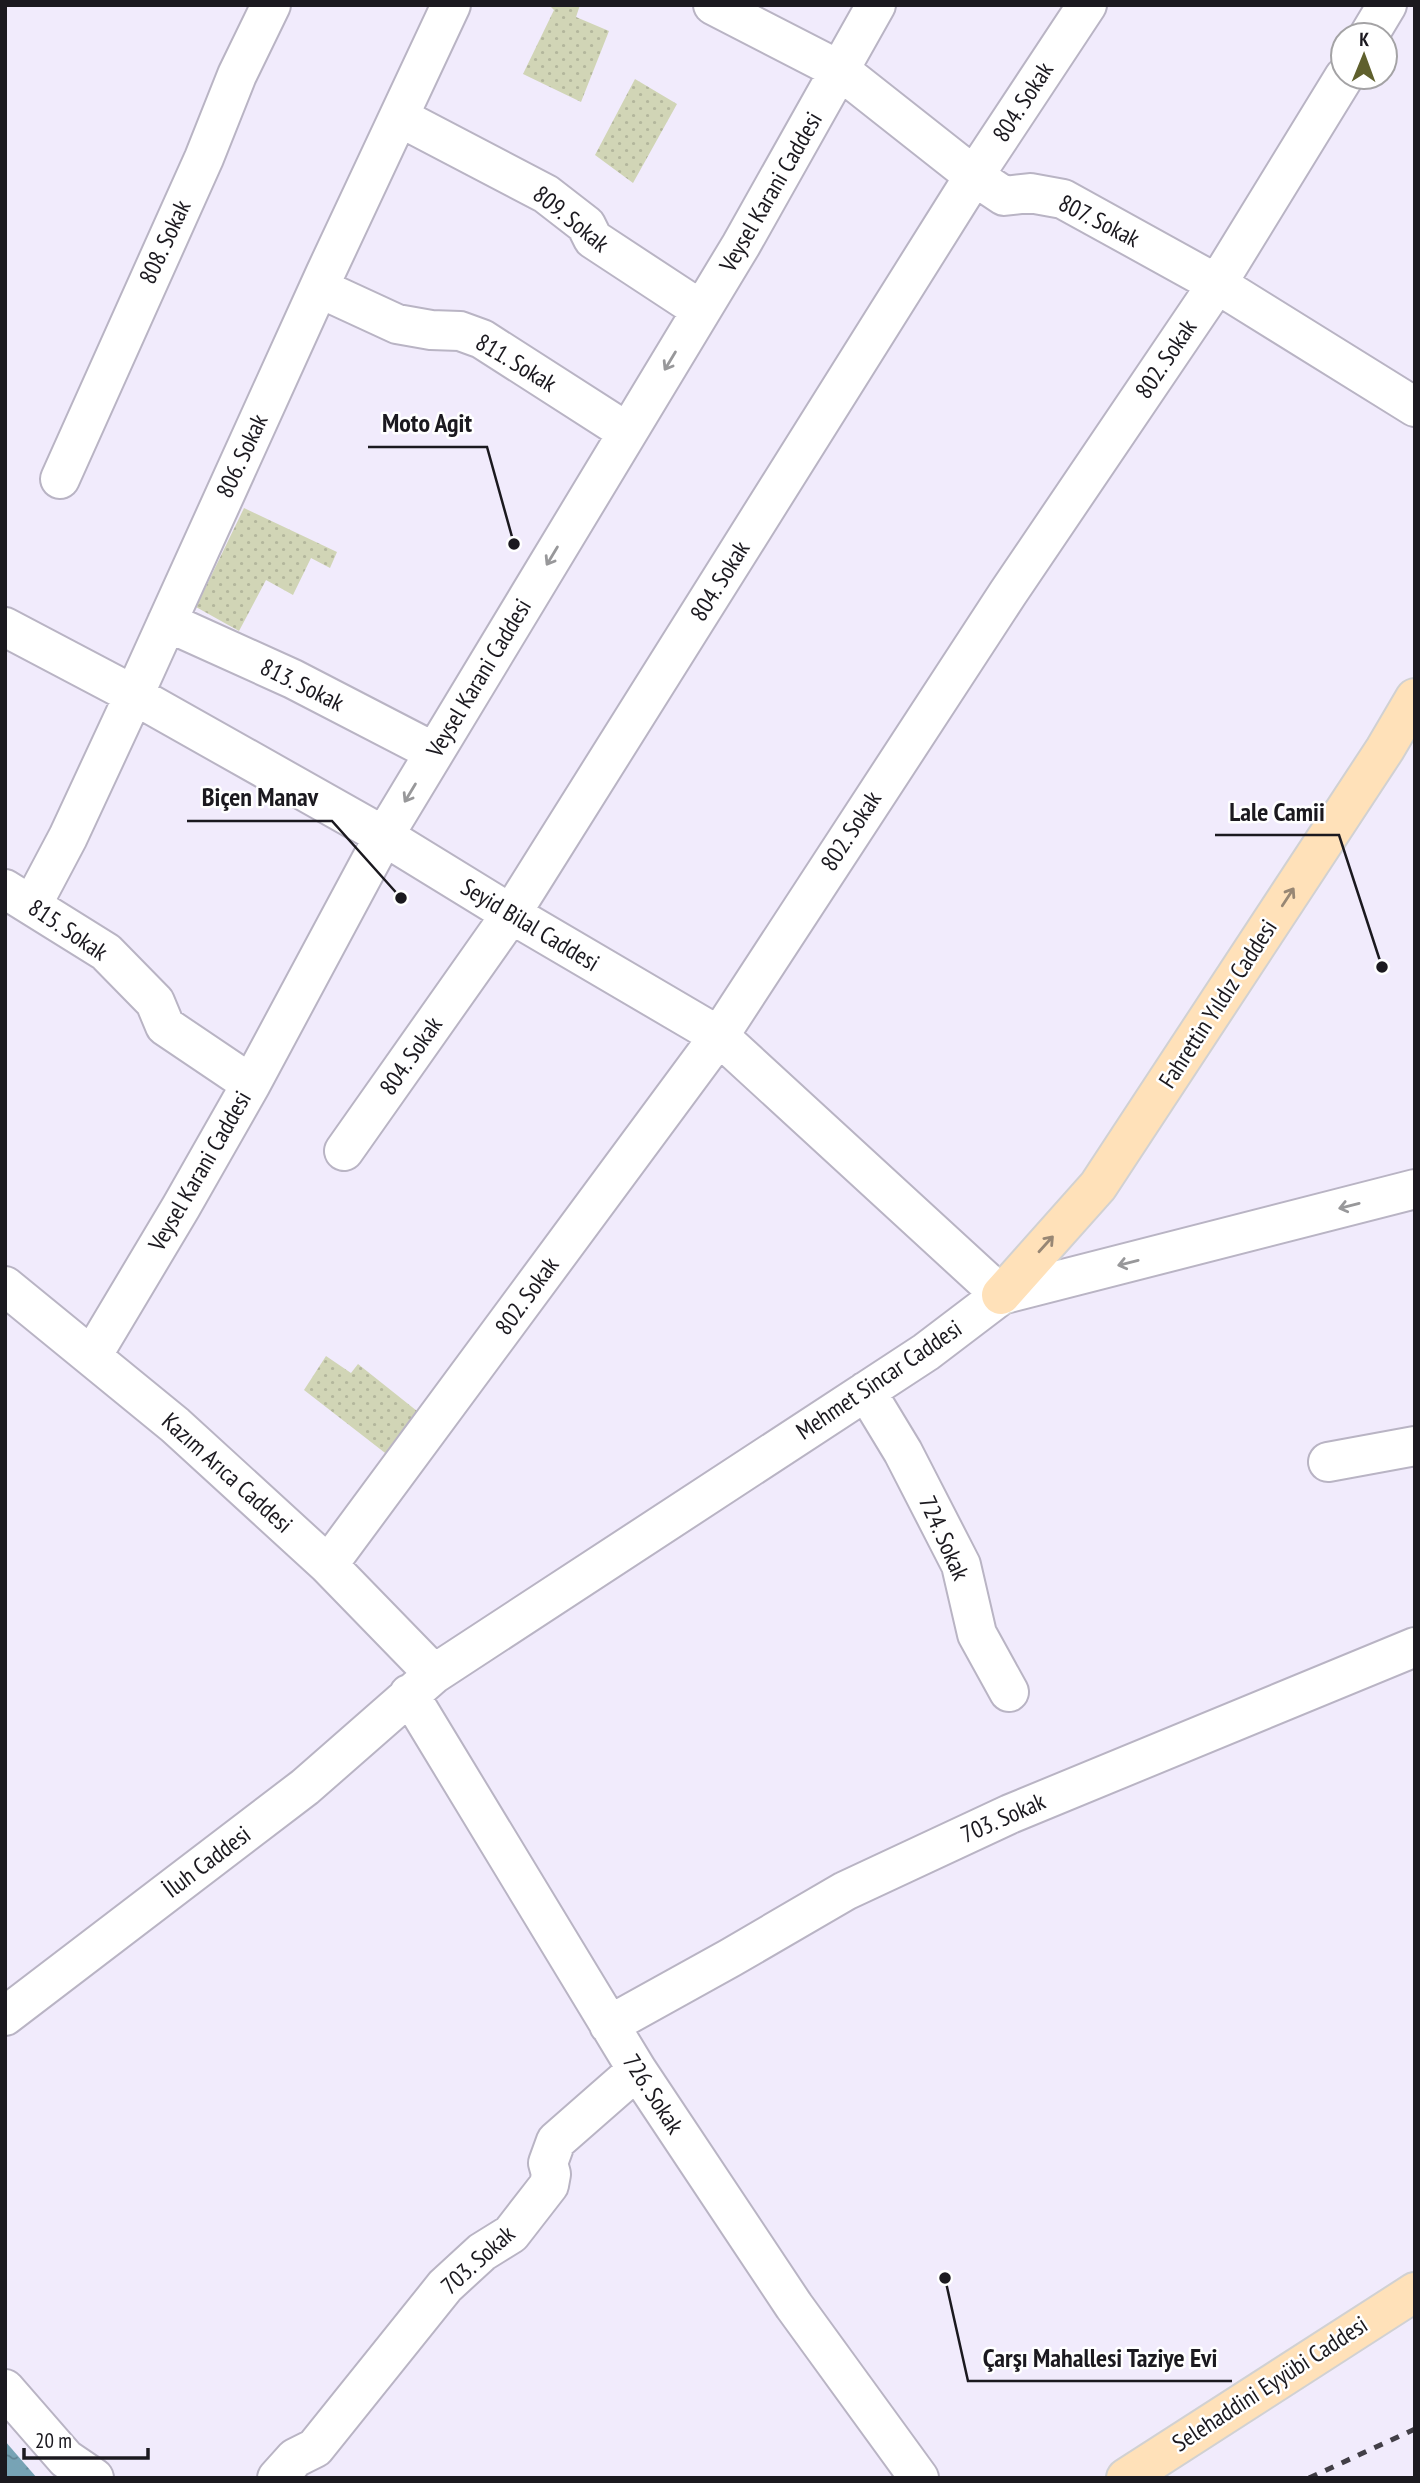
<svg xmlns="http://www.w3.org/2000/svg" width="1420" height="2483" viewBox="0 0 1420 2483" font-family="'PT Sans Narrow',sans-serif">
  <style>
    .garden { fill: url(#garden-dots) }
    .water { fill: url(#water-ripples) }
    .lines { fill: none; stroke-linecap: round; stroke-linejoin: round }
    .minor-casing { stroke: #b9b4c4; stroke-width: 42 }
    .major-casing { stroke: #d1d1d2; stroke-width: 42 }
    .minor { stroke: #fff; stroke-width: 38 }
    .major { stroke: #ffe1b9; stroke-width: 38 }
    .rail { stroke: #423f47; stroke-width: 5; stroke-dasharray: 9 9; stroke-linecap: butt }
    .oneway { stroke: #98989a }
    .oneway2 { stroke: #988774 }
    .labels { text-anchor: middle; stroke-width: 5; stroke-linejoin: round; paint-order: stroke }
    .street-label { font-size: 24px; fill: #1b191f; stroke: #fff }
    .leader { fill: none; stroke: #1b191f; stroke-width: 2.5 }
    .callout-dot { fill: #1b191f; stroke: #fff; stroke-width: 2.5 }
    .callout-label { font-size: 26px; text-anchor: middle; font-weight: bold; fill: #1b191f; stroke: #fff; stroke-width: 5; stroke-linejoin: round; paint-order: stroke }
  </style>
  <defs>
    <pattern id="garden-dots" width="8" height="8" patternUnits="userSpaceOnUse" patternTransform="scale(1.75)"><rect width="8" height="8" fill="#d1d5b6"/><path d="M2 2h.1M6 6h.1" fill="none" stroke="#b3b69c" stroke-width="1.8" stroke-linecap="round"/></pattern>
    <pattern id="water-ripples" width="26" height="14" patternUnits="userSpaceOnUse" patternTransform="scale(1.75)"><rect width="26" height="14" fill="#77a3b5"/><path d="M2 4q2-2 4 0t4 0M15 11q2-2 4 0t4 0" fill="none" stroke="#618493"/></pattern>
  </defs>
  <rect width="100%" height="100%" fill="#f1ebfc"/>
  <path class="garden" d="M 549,5 L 580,5 L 576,17 L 609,31 L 581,102 L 523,74 L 554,10 Z
    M 635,79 L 677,104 L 633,183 L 595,155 Z
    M 244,508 L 337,552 L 330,568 L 311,558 L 293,595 L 266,580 L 239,631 L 196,607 Z
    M 326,1356 L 351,1373 L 358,1364 L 417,1411 L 389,1456 L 304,1390 Z"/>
  <path class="water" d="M 5,2441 L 37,2478 L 5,2478 Z"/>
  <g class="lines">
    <g class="minor-casing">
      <path id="minor" d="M 713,5 L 841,71 L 974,176 L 1004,196 L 1030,193 L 1063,199 L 1217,284 L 1415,407
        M 1369,35 L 1387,5
        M 399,117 L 546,194 L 586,225 L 593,239 L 701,310
        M 319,288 L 397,324 L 431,330 L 460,331 L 482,339 L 627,432
        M 60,479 L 204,158 L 237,75 L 271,5
        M 167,622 L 293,679 L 434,752
        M 5,627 L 134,695 L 384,836 L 511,914 L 719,1036 L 1001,1295
        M 5,889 L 106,952 L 155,1002 L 165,1026 L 251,1084
        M 32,905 L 68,837 L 134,695 L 325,274 L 451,5
        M 344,1151 L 511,914 L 974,176 L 1087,5
        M 5,1286 L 175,1425 L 328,1565 L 434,1674
        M 92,1356 L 181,1207 L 251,1084 L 384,836 L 741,245 L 876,5
        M 866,1391 L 903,1452 L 961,1565 L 977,1634 L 1009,1692
        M 1328,1462 L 1415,1446
        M 328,1565 L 719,1036 L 1008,593 L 1217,284 L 1344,77
        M 409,1694 L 637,2070 L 794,2306 L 919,2478
        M 5,2016 L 305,1787 L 434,1674 L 926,1352 L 1001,1295 L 1415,1189
        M 609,2025 L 730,1958 L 845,1891 L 1010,1814 L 1415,1647
        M 5,2389 L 66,2459 L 94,2478
        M 277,2478 L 295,2458 L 315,2448 L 445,2286 L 482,2252 L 511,2234 L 549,2185 L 551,2174 L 548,2163 L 556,2141 L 637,2070"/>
    </g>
    <g class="major-casing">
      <path id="major" d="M 1001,1295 L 1098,1186 L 1385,749 L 1415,698
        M 1126,2478 L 1415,2292"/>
    </g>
    <use href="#minor" class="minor"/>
    <use href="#major" class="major"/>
    <path class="rail" d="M 1309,2478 L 1415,2429"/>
  </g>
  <defs><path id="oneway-shaft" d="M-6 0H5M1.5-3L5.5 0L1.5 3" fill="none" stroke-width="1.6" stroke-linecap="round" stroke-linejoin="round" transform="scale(1.75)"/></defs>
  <g class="oneway">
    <use href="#oneway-shaft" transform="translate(670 361) rotate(121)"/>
    <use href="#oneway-shaft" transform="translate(552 556) rotate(121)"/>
    <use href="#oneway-shaft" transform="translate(410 793) rotate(121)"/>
    <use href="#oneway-shaft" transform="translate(1349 1206) rotate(166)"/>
    <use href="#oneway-shaft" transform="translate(1128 1263) rotate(166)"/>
  </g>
  <g class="oneway2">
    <use href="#oneway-shaft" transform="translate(1288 897) rotate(-57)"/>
    <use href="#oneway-shaft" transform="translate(1046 1244) rotate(-48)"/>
  </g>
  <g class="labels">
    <g class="street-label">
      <text transform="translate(1023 102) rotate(-57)" y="8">804. Sokak</text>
      <text transform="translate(771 192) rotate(-60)" y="8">Veysel Karani Caddesi</text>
      <text transform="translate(571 219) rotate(39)" y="8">809. Sokak</text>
      <text transform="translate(1099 221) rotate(27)" y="8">807. Sokak</text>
      <text transform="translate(165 242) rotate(-65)" y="8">808. Sokak</text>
      <text transform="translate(1166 359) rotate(-56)" y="8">802. Sokak</text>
      <text transform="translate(516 363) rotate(31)" y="8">811. Sokak</text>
      <text transform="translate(242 456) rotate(-65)" y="8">806. Sokak</text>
      <text transform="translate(720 581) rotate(-58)" y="8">804. Sokak</text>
      <text transform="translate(479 678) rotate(-59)" y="8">Veysel Karani Caddesi</text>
      <text transform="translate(302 685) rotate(26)" y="8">813. Sokak</text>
      <text transform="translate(851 831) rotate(-57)" y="8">802. Sokak</text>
      <text transform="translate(530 925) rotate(31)" y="8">Seyid Bilal Caddesi</text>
      <text transform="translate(68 930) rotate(34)" y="8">815. Sokak</text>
      <text transform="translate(1218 1004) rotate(-57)" y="8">Fahrettin Yıldız Caddesi</text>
      <text transform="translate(411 1056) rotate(-55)" y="8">804. Sokak</text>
      <text transform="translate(200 1171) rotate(-60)" y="8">Veysel Karani Caddesi</text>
      <text transform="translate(527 1296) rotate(-54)" y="8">802. Sokak</text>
      <text transform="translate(879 1380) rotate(-34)" y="8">Mehmet Sincar Caddesi</text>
      <text transform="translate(227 1473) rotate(42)" y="8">Kazım Arıca Caddesi</text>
      <text transform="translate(944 1538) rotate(66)" y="8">724. Sokak</text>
      <text transform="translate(1003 1818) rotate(-24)" y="8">703. Sokak</text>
      <text transform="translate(207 1862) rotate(-37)" y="8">İluh Caddesi</text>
      <text transform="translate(653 2094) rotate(57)" y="8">726. Sokak</text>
      <text transform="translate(478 2260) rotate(-42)" y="8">703. Sokak</text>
      <text transform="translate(1270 2384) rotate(-33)" y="8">Selehaddini Eyyübi Caddesi</text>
    </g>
  </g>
  <path class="leader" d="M514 544L487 447H368M401 898L332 821H187M1382 967L1339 835H1215M945 2278L968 2381H1232"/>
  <g class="callout-dot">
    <circle cx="514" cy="544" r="7"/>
    <circle cx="401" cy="898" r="7"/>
    <circle cx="1382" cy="967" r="7"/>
    <circle cx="945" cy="2278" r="7"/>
  </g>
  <g class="callout-label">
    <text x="427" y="432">Moto Agit</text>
    <text x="260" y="806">Biçen Manav</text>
    <text x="1277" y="821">Lale Camii</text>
    <text x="1100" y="2367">Çarşı Mahallesi Taziye Evi</text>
  </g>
  <rect width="1420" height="2483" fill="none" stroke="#1b191f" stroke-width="14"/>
  <g transform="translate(1364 56) rotate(1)"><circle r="33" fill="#ffffff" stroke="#a4a3a5" stroke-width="2"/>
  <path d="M0-5L12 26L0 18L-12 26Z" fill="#5f602d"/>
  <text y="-10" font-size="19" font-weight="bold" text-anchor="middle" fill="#1b191f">K</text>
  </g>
  <path d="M24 2448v10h124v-10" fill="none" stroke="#1b191f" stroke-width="3.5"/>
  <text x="35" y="2448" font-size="21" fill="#1b191f" stroke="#ffffff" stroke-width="5" paint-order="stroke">20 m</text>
</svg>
